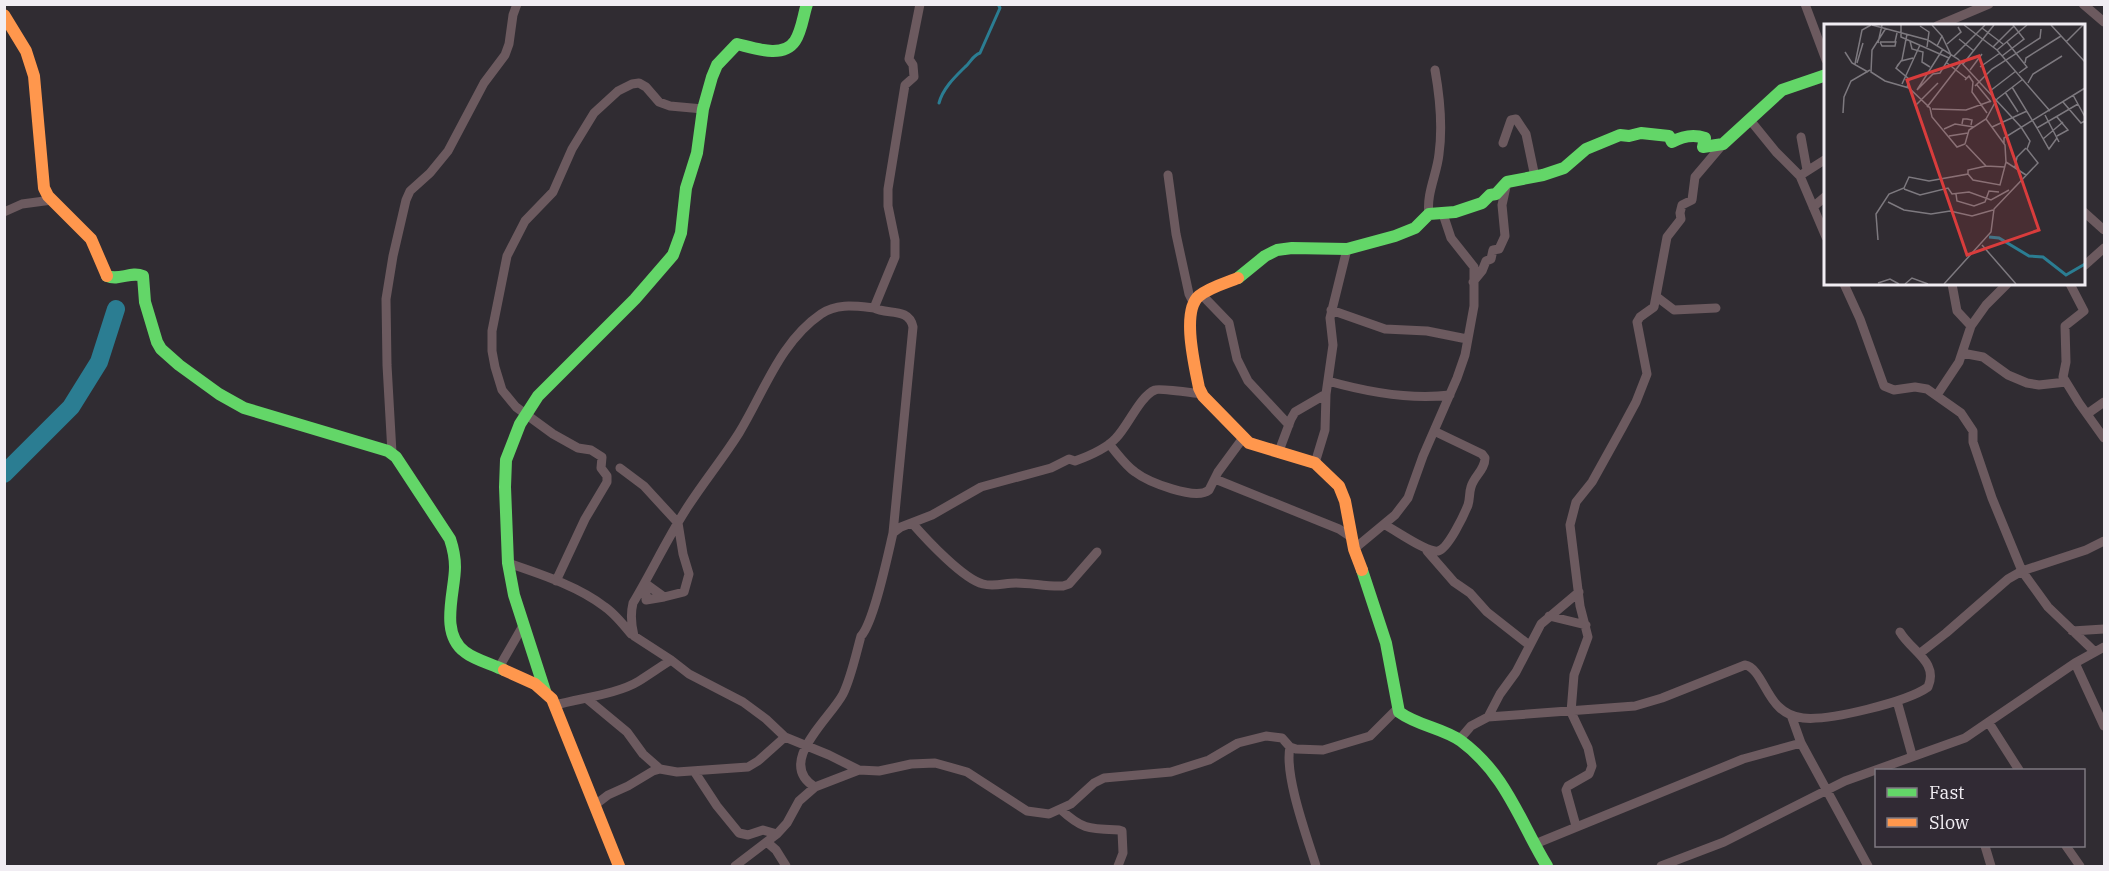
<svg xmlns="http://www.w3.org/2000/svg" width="2109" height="871" viewBox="0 0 2109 871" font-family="'IBM Plex Serif',serif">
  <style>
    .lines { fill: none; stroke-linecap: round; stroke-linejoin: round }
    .stream { stroke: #2b7d92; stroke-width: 3 }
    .river { stroke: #2b7d92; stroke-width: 18 }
    .street { stroke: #6c5a5f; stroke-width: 9 }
    .fast { stroke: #63d668; stroke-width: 12 }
    .slow { stroke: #ff974d; stroke-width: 12 }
    .inset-river { fill: none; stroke: #2b7d92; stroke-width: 3 }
    .inset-road { fill: none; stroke: #7d797f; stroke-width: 1.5 }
    .view { fill: #d93c3c; fill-opacity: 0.15; stroke: #d93c3c; stroke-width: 3 }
    .inset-edge { fill: none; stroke: #f1edf3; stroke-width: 3 }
  </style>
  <rect width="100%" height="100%" fill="#302c32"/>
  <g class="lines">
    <path class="stream" d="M 939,103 C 943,88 955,77 965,67 C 971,62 972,56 980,53 L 1000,8 L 998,4"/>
    <path class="river" d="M 4,474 L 71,407 L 99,362 L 116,309"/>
    <path class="street" d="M 1805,4 L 1826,60
      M 2083,4 L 2104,22
      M 1937,26 L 1989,4
      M 1750,120 L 1776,152 L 1800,176 L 1826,237
      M 1801,137 L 1807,170
      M 1503,143 L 1511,120 L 1516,119 L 1526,134 L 1535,177
      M 1804,173 L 1826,159
      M 1168,175 L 1176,234 L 1189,294 L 1193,302
      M 1813,207 L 1826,196
      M 4,212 L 22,204 L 52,200
      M 2084,212 L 2104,230
      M 1429,214 C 1426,194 1437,174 1439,154 C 1443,125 1440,98 1435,70
      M 2084,266 L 2104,248
      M 1473,282 L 1482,271 L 1486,261 L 1491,259 L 1493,250 L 1499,249 L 1505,236 L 1502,205 L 1507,182
      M 1844,284 L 1860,319 L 1884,386 L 1894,390 L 1915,387 L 1927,389 L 1961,413 L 1973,431 L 1973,442 L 1992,498 L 2022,571 L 2048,607 L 2095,652
      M 1952,284 L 1957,311 L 1971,326
      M 2070,284 L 2084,311 L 2065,326 L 2066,362 L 2063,377 L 2079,403 L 2104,438
      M 1201,294 L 1229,323 L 1237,359 L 1248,381 L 1289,425
      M 1657,297 L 1674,310 L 1716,308
      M 1331,310 L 1385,329 L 1427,331 L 1467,339
      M 1962,353 L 1983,357 L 2008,375 L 2027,383 L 2039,385 L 2066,382
      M 1328,381 C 1367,392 1410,400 1450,395
      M 1939,392 L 1959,362 L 1971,326 L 1986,305 L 2007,284
      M 2087,414 L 2104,402
      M 1109,444 C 1117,453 1125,465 1135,472 C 1148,482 1196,501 1209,490 L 1218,472 L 1243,438
      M 1279,451 L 1291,419 L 1295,412 L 1326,394
      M 392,453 L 387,365 L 386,299 L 393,256 L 406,200 L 410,191 L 430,173 L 448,151 L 484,83 L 505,55 L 509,44 L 513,15 L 517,4
      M 1315,463 L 1325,430 L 1326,394 L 1333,345 L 1330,318 L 1347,249
      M 620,468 L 644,486 L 678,523 L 683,554 L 689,574 L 684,592 L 664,597 L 646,584 L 646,600 L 664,597
      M 1215,479 L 1339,529 L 1351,537
      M 912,523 C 926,539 963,579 983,584 C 994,587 1005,583 1016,583 C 1032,583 1047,587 1063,586 L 1069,584 L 1097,552
      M 1385,525 C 1397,531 1427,553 1438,551 C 1448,549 1464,515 1468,505 C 1470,499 1469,493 1471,487 C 1474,476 1485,470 1485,458 L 1482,454 L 1434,431
      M 893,533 L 913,327 C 909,307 887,315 874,308 L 895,257 L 895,240 L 888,206 L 888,189 L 905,85 L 914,77 L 913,65 L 909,59 L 920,4
      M 1354,549 L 1395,515 L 1408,498 L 1423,456 L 1457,378 L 1465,355 L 1474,306 L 1474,267 L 1451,238 L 1443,214
      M 1427,551 L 1454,582 L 1470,593 L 1487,612 L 1529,645
      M 508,563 C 540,574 578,586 605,607 C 615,614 623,624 631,634
      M 556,581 L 585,519 L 607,482 L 607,476 L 601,468 L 602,457 L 591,450 L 578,448 L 553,434 L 516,407 L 502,390 L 495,367 L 492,351 L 492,331 L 507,256 L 525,221 L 553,192 L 572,149 L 594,113 L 618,91 L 632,84 L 639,83 L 646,87 L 659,102 L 670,106 L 703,109
      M 1549,616 L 1586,625
      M 2072,631 L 2104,629
      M 1919,654 L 1946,633 L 2008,579 L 2022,571 L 2086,550 L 2104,541
      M 2075,663 L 2104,726
      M 498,669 L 524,624
      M 586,698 L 627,732 L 643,754 L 660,769
      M 1897,701 L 1912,755
      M 556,705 C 581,698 618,694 639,681 C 650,674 660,667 671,660
      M 1791,715 L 1801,743 L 1868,866
      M 1488,717 L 1500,694 L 1516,672 L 1541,624 L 1579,592
      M 1989,723 L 2019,770
      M 1459,740 L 1471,726 L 1488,717 L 1635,706 L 1662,698 L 1745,665 C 1759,667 1766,696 1779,707 C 1785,713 1794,717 1803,718 C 1829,721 1907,702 1928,687 C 1939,662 1911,651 1900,632
      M 1290,747 C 1284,775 1307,837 1316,866
      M 859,770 L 829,755 L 785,737 L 766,719 L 743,702 L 689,674 L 671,660 L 634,636 C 631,624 630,615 633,603 C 651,573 666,541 685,511 C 702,484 722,460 739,433 C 764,392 780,342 821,314 C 837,303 855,306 874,308
      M 694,771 L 717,806 L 739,833 L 748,835 L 763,830 L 777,834
      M 815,787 C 775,763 830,719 843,694 C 851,678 856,654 861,636 C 874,622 888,554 893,533 L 901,527 L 932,515 L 981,487 L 1051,468 L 1069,459 L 1075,461 C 1089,456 1106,449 1116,438 C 1128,426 1140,396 1155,390 C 1159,388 1193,393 1202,394
      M 595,805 L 608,795 L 628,786 L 653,771 L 660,769 L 677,772 L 748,767 L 758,761 L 785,737
      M 1060,809 C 1083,830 1089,829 1119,830 L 1122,831 L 1123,853 L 1118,866
      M 1576,826 L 1566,790 L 1568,786 L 1589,774 L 1592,766 L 1588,748 L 1571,712 L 1574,675 L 1588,637 L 1580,606 L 1570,525 L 1576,502 L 1592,482 L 1622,428 L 1636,402 L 1647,374 L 1637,322 L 1640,317 L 1654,307 L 1667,237 L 1681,219 L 1680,213 L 1682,205 L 1692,200 L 1695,177 L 1723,144
      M 768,843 L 776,850 L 786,866
      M 1535,844 L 1743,759 L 1801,743
      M 1985,846 L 1991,866
      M 2066,846 L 2080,866
      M 735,866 L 777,834 L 787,823 L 799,801 L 815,787 L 859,770 L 879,771 L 911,764 L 935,763 L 967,772 L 1027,811 L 1049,814 L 1071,804 L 1094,783 L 1104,778 L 1171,772 L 1209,760 L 1238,743 L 1266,736 L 1282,738 L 1290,747 L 1296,749 L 1323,750 L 1370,736 L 1397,709
      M 1661,866 L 1724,842 L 1845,781 L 1965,738 L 2075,663 L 2104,647"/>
    <path class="fast" d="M 107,276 C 119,281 131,271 143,276 L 145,302 L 157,342 L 161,349 L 179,365 L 219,394 L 244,408 L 388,451 L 396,457 L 450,539 C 453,548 455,557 455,567 C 455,592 439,633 465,652 C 475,660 492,664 504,670
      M 1238,278 L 1265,256 L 1277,250 L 1292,248 L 1347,249 L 1395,236 L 1415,228 L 1429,214 L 1455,212 L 1482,203 L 1490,195 L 1496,194 L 1507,182 L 1543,175 L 1564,168 L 1586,149 L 1620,135 L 1629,136 L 1641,133 L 1669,136 L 1672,142 C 1683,136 1693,134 1705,138 L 1703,147 L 1723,144 L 1782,90 L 1826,75
      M 1362,570 L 1386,643 L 1399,712 C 1418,726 1443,728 1461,741 C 1506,774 1520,822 1547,866
      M 545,691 L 514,595 L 508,563 L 505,487 L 506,460 L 520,424 L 538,396 L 635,299 L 673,255 L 681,233 L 686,188 L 697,153 L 703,109 L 712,77 L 717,65 L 737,44 C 754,48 783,59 795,41 C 802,30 803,16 807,4"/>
    <path class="slow" d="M 4,15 L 26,51 L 34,76 L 44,188 L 48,196 L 91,239 L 107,276
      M 1238,278 C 1226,283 1210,287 1199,296 C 1181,311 1195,367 1199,388 L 1203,396 L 1249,443 L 1315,463 L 1339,486 L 1345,501 L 1354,549 L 1362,570
      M 504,670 L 535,684 L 552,699 L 619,866"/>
  </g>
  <g transform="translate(1824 24)">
    <rect width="261" height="261" fill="#302c32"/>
    <path class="inset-river" d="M 165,213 L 175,214 L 205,232 L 219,233 L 242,251 L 261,240"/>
    <path class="inset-road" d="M 48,1 L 104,16 L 134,35 L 197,103 L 206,117 L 203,125 L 214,139 L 170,185 L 167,208 L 120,260M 77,1 L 77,13 L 125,34M 108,1 L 118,12 L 113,22M 140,1 L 173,26 L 226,87M 227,1 L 261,38M 96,2 L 105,8 L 103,23M 62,4 L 48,26 L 47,48 L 61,57 L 85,64 L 106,84 L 108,93 L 133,123 L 141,120 L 145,106 L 162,95 L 173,75M 158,4 L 179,20M 135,15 L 150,27M 86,17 L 88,25 L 99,28 L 98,38 L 106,43M 56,18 L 71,18 L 73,9M 56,18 L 58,22 L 71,22 L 72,17M 183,18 L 203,43 L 195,49M 242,18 L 259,1M 54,19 L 58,1M 123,20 L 137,8 L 134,3M 169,23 L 190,2M 173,26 L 203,1M 21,28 L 28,39 L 44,48M 130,32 L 161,1M 178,32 L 200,15 L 189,1M 33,39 L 39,19M 123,39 L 142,54M 201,39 L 202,34 L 237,12M 31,40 L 38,6 L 47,1M 139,40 L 170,1M 73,42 L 78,36 L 83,10M 156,43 L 176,29M 146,46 L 158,30M 141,56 L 145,52 L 149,58 L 148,68 L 163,89M 204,59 L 209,50 L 238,32M 78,60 L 96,21M 153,61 L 167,78M 151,62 L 168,45 L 216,14 L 217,5M 188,63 L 213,104 L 254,80M 83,64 L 85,55 L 72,44 L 77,37 L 89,34M 93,66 L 109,50 L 116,49 L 127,31 L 118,12M 93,66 L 119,25M 166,67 L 192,47M 181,68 L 194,88M 249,71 L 261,93M 173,75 L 199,55M 239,78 L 257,99 L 261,97M 91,82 L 114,59M 103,83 L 137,39M 108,85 L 142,86 L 167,77M 19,89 L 20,73 L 27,57 L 46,46M 221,91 L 235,118M 162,95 L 181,121 L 182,138 L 202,151M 138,100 L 139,95 L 143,95 L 148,96 L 147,101M 168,103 L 203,87M 213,104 L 225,125 L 233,114M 120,105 L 131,100 L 150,103M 125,112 L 144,109M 233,112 L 244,106 L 233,93M 219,115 L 239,98M 180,120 L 180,114 L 261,64M 142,121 L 162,142 L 181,143M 191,143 L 193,133 L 202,124M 144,150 L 149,156 L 176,161 L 182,138M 80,165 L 96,171 L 124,164 L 128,170 L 145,168 L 167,176 L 185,166M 132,170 L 133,177 L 150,182 L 161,178 L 165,167 L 175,168M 64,178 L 80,186 L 107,190 L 126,187 L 148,192 L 169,186M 54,216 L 52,190 L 65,170 L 80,164 L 85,153 L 105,157 L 144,150 L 144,146 L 162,142M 158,221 L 192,260M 54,259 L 66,255 L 75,260M 81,260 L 88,254 L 104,260"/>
    <path class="view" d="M 155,32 L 215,206 L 143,231 L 83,56 Z"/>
    <rect width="261" height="261" class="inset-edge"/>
  </g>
  <rect width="2109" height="871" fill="none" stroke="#f1edf3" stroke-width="12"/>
  <rect x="1875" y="769" width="210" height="78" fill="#312a34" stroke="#7e7880" stroke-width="1.5"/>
  <rect x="1887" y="788" width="30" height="9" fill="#63d668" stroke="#7e7880" stroke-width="1.5"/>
  <text x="1929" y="799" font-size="18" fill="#f1edf3">Fast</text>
  <rect x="1887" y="818" width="30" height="9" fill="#ff974d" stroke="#7e7880" stroke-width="1.5"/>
  <text x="1929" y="829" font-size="18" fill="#f1edf3">Slow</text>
</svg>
